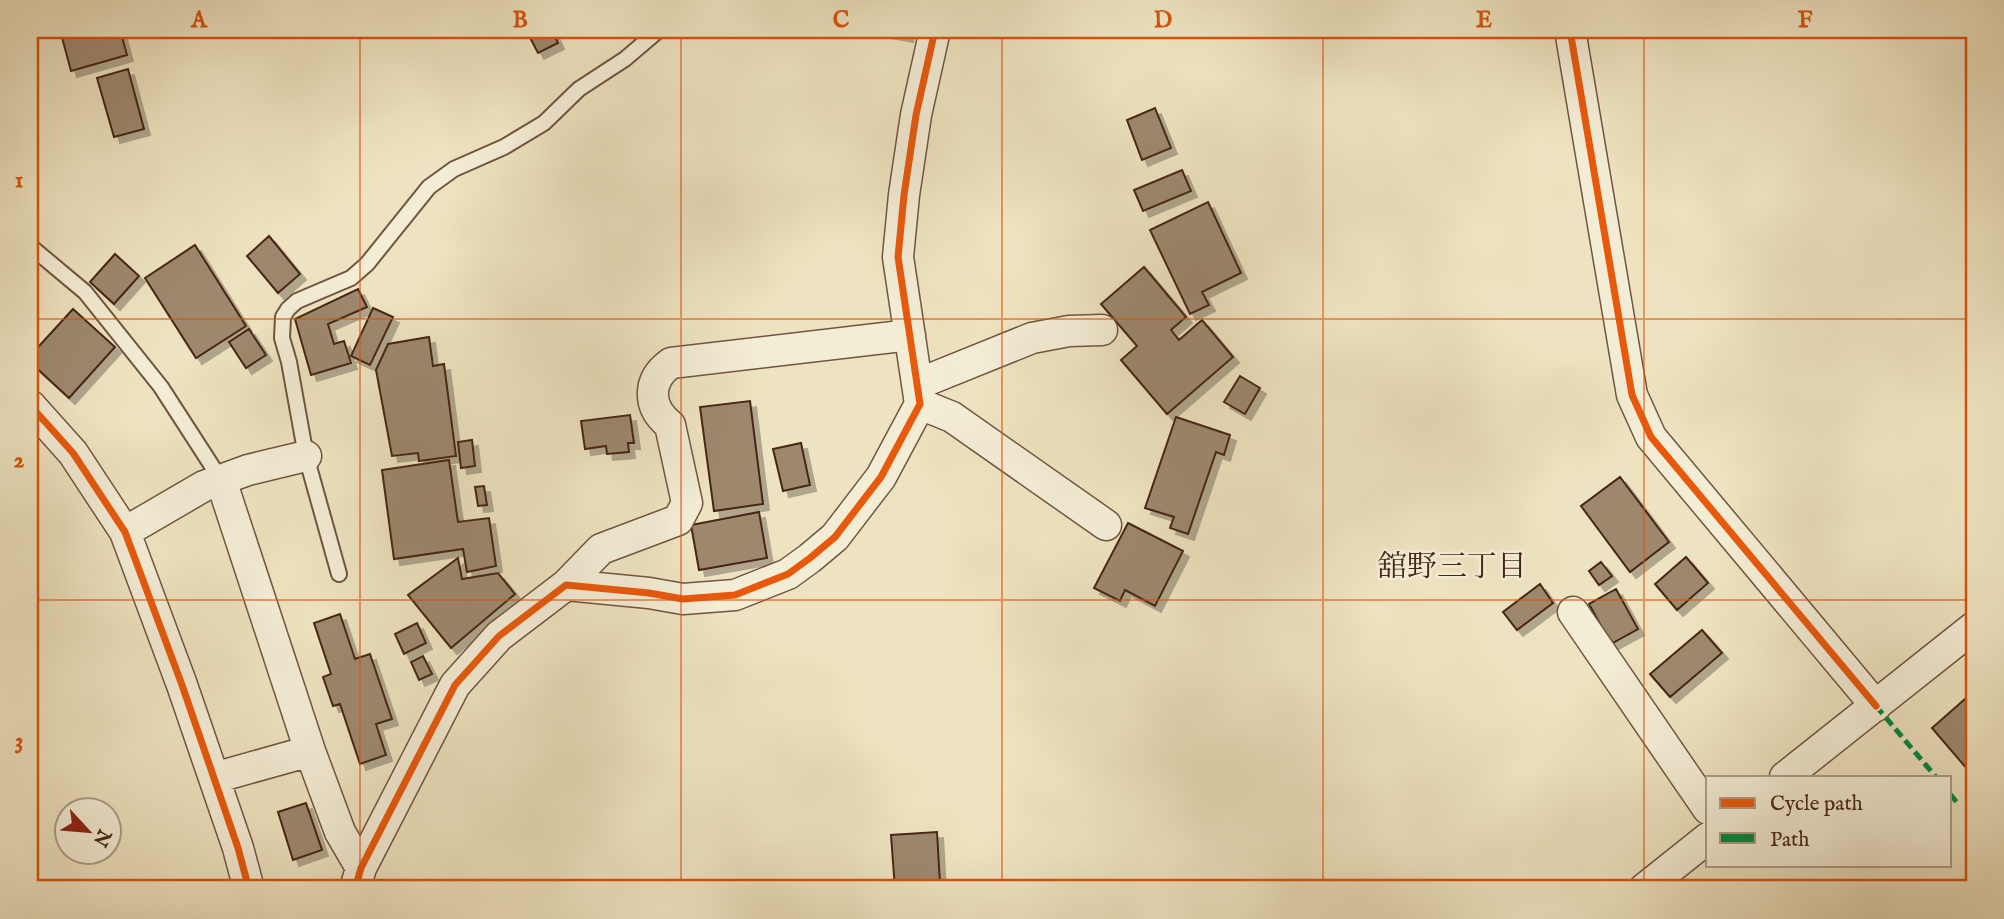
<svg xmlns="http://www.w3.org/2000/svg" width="2004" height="919" viewBox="0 0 2004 919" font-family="'IM FELL English','Noto Serif JP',serif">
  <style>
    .building { fill: #9d886e; stroke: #462615; stroke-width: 2; filter: url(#shadow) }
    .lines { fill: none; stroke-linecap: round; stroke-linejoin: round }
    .lane-casing { stroke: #705540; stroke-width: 18 }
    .street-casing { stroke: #705540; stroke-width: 33 }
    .lane { stroke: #f4edd6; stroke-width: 14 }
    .street { stroke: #f4edd6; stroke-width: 30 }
    .quiet { stroke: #00873e; stroke-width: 5; stroke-dasharray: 10 5; stroke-linecap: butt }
    .cycleway-casing { stroke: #f4edd6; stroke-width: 11 }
    .cycleway { stroke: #e8590c; stroke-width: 7 }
    .grid { fill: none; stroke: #d8540d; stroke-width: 2; stroke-opacity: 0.55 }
    .labels { text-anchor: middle; stroke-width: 5; stroke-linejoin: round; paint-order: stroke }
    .neighbourhood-label { font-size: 30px; fill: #462615; stroke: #f4edd6 }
    .neatline { fill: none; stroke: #d8540d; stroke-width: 2.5 }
    .grid-label { font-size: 23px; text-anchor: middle; font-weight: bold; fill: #d8540d }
  </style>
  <defs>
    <filter id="shadow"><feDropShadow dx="6" dy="6" stdDeviation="0" flood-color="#0004"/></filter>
  </defs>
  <rect width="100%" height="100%" fill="#eee3c0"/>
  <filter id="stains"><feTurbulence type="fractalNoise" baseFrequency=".00286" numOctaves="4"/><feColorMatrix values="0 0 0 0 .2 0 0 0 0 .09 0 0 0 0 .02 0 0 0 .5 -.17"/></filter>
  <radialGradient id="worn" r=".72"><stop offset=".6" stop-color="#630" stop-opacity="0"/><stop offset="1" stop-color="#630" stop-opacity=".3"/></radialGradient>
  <path class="building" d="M 60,30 L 120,30 L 127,55 L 71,71 Z
    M 526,30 L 552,30 L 558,43 L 538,53 Z
    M 876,30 L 908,30 L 907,36 Z
    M 128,69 L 144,129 L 114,137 L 97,78 Z
    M 1155,108 L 1171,148 L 1142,160 L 1127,120 Z
    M 1182,170 L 1191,191 L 1143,211 L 1134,190 Z
    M 1208,202 L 1241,273 L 1202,292 L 1209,305 L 1190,314 L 1150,230 Z
    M 269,236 L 300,274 L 278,293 L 247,256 Z
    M 195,245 L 246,326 L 196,358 L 145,278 Z
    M 115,254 L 139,276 L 114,304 L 90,282 Z
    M 1144,267 L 1186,317 L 1171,330 L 1179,340 L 1202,320 L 1233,357 L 1167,414 L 1121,360 L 1137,346 L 1101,304 Z
    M 358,289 L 367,307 L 328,324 L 334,344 L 344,341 L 351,363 L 311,375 L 295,319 Z
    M 373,308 L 393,317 L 370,365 L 351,356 Z
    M 73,309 L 115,347 L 69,398 L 30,362 L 30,356 Z
    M 249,329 L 266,355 L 246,368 L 229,342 Z
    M 429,337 L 433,366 L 444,364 L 456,456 L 419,461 L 418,453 L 392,456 L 376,370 L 388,344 Z
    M 1240,376 L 1260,388 L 1245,414 L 1224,402 Z
    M 750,401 L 763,504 L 714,511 L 700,407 Z
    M 630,415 L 634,443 L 628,443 L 629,452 L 607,454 L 606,446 L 585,449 L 581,421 Z
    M 1176,417 L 1230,435 L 1224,455 L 1216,452 L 1188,534 L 1170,528 L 1174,517 L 1145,508 Z
    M 472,440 L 475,466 L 461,468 L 458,442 Z
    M 801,443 L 810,485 L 783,491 L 773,449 Z
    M 449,460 L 458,522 L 489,518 L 496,566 L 467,572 L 463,549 L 394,559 L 382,470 Z
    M 1620,477 L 1669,542 L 1630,572 L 1581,506 Z
    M 484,486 L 487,505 L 478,506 L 475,487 Z
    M 759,512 L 767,558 L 699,570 L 691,525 Z
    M 1128,523 L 1183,551 L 1155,606 L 1125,590 L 1120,601 L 1094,588 Z
    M 1686,557 L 1708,583 L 1677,610 L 1655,584 Z
    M 458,558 L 462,579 L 498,573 L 515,594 L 451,648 L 408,595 Z
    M 1601,562 L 1612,576 L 1599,585 L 1589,571 Z
    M 1540,584 L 1553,603 L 1517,630 L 1503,612 Z
    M 1616,589 L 1638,629 L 1611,644 L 1589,604 Z
    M 340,614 L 355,659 L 370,654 L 392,719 L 376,724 L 386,755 L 360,764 L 340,704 L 333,706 L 323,677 L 331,674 L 314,623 Z
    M 417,623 L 426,643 L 404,654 L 395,634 Z
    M 1702,630 L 1722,653 L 1670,697 L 1650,674 Z
    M 423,656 L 432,674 L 419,680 L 411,662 Z
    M 1965,699 L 1974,710 L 1974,777 L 1932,728 Z
    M 306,803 L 322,850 L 293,860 L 278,812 Z
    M 937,832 L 940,883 L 954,882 L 954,889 L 895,889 L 891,835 Z"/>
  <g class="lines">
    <g class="lane-casing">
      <path id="lane" d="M 30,246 L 85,292 L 161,387 L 221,480
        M 339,574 L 306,456 L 289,362 L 282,338 L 283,317 L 288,309 L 297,301 L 351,278 L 367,264 L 429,187 L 454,169 L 504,147 L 544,123 L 579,89 L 625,59 L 659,30"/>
    </g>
    <g class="street-casing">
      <path id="street" d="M 1570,30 L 1632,395 L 1651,437 L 1876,706
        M 918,384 L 1032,338 L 1069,331 L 1102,330
        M 920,404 L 952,417 L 1106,525
        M 30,405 L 73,453 L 125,532 L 182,685 L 238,848 L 249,889
        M 221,480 L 310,751 L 340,832 L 361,868
        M 125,532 L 204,486 L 248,470 L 306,456
        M 566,585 L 601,549 L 678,520 L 687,503 L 670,425 C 647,407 647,380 671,363 L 910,335
        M 1573,612 L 1708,809
        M 1785,777 L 1974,627
        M 214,778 L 310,751
        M 355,889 L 361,868 L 455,685 L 499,636 L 566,585 L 649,593 L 683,599 L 735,595 L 788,574 L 810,558 L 835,537 L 881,477 L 920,404 L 898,257 L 904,195 L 916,115 L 935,30
        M 1644,889 L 1708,838"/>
    </g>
    <use href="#lane" class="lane"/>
    <use href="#street" class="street"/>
    <path class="quiet" d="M 1876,706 L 1936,777
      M 1950,794 L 1959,805"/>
    <g class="cycleway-casing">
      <path id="cycleway" d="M 1570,30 L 1632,395 L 1651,437 L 1876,706
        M 30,405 L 73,453 L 125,532 L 182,685 L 238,848 L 249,889
        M 355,889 L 361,868 L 455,685 L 499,636 L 566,585 L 649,593 L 683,599 L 735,595 L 788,574 L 810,558 L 835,537 L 881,477 L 920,404 L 898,257 L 904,195 L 916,115 L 935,30"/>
    </g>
    <use href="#cycleway" class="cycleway"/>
  </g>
  <path class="grid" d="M 360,30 L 360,889M 681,30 L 681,889M 1002,30 L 1002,889M 1323,30 L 1323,889M 1644,30 L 1644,889M 30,319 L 1974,319M 30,600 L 1974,600"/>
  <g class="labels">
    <g class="neighbourhood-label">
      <text x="1452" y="576">舘野三丁目</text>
    </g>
  </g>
  <rect width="2004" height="919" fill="none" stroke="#eee3c0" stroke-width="77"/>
  <rect x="1706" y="776" width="245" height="91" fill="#f4edd6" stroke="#ae9d89" stroke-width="2"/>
  <rect x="1720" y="798" width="35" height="10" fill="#e8590c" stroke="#ae9d89" stroke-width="2"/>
  <text x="1770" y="810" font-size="21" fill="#462615">Cycle path</text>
  <rect x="1720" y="833" width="35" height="10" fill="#00873e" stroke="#ae9d89" stroke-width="2"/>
  <text x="1770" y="846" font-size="21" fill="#462615">Path</text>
  <g transform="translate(88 831) rotate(116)"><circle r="33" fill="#f4edd6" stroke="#ae9d89" stroke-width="2"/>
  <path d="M0-5L12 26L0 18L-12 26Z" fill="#8f2418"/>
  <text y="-10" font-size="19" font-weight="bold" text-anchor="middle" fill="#462615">N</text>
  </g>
  <rect x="38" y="38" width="1928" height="842" class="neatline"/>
  <g class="grid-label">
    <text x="199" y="27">A</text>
    <text x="520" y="27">B</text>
    <text x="841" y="27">C</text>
    <text x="1163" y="27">D</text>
    <text x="1484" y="27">E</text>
    <text x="1805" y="27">F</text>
    <text x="19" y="187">1</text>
    <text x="19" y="467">2</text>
    <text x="19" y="748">3</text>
  </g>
  <rect width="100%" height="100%" filter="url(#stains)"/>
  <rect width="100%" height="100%" fill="url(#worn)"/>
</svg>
